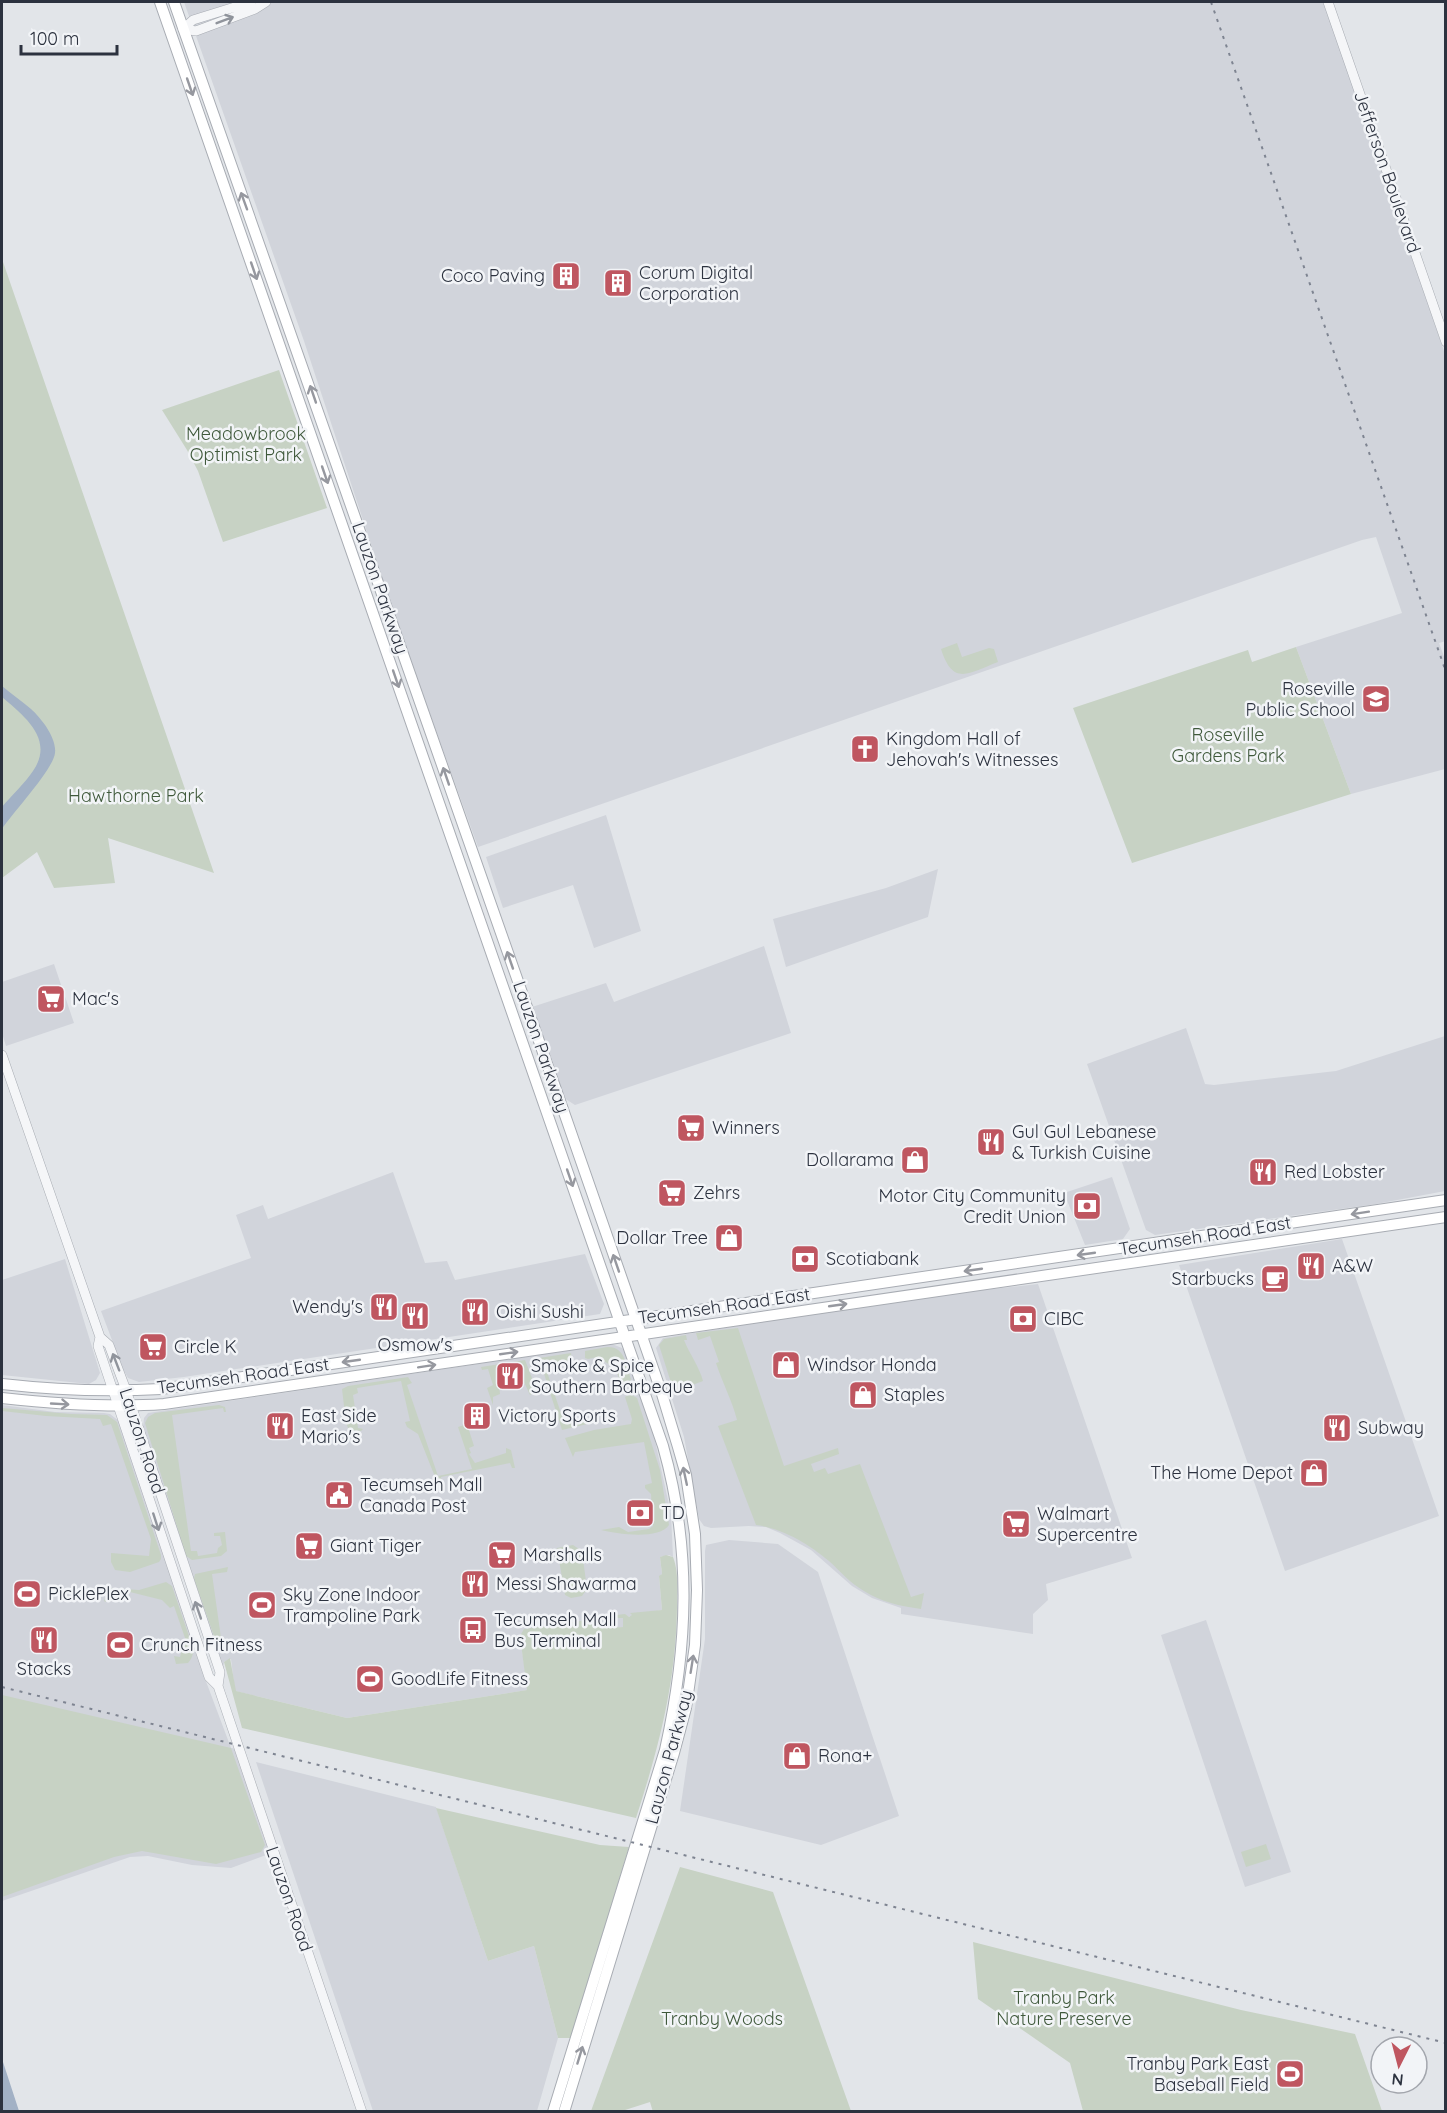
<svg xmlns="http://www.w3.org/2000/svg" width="1447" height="2113" viewBox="0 0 1447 2113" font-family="Quicksand,sans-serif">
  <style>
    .built { fill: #d1d4db }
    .green { fill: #c7d2c4 }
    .water { fill: #a2b1c5 }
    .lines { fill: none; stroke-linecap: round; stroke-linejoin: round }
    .tertiary-casing { stroke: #a8acb3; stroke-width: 10 }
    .secondary-casing { stroke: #a8acb3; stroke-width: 12 }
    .tertiary { stroke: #f5f6f8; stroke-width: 9 }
    .secondary { stroke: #fff; stroke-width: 10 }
    .rail { stroke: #7e8491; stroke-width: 2; stroke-dasharray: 3 6; stroke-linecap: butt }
    .oneway { stroke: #90949c }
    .oneway2 { stroke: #96989f }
    .labels { text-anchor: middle; stroke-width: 5; stroke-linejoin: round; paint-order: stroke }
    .street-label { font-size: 18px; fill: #2c323f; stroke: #f2f4f7 }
    .poi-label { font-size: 18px; fill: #2c323f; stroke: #f2f4f7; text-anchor: start }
    .park-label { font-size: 18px; fill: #3f593b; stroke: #f2f4f7 }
  </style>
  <rect width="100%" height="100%" fill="#e2e5e9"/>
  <path class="built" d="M 184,2 L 1324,2 L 1445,354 L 1446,641 L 1439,643 L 1446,662 L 1445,769 L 1351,794 L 1296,647 L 1402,613 L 1376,537 L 1362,540 L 478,847 L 396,620 L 304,341 Z
    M 606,815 L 641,931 L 594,948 L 573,885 L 503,908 L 486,857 Z
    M 938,869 L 928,917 L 786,967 L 773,919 L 886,888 Z
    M 764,946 L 791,1033 L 575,1105 L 564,1098 L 532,1007 L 606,983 L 614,1002 Z
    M 54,964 L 74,1023 L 6,1046 L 2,1033 L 2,982 Z
    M 1186,1028 L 1205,1084 L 1214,1085 L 1336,1071 L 1445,1036 L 1445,1191 L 1376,1204 L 1155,1235 L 1146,1230 L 1087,1064 Z
    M 393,1172 L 425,1263 L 447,1261 L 455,1280 L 585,1254 L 604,1304 L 600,1314 L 184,1377 L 139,1382 L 128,1378 L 123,1369 L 101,1311 L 251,1258 L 236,1215 L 263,1205 L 268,1219 Z
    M 1112,1177 L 1130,1229 L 1123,1239 L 1085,1245 L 1064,1193 Z
    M 1342,1239 L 1439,1516 L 1285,1571 L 1179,1265 Z
    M 65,1259 L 100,1373 L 96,1380 L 89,1384 L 2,1375 L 2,1280 Z
    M 1038,1284 L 1132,1558 L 1046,1584 L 1048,1600 L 1033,1614 L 1033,1634 L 901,1614 L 901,1608 L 872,1598 L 852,1586 L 811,1550 L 780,1533 L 766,1527 L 749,1526 L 711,1528 L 704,1526 L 699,1519 L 684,1437 L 656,1348 L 663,1338 L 737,1326 L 734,1317 Z
    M 612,1344 L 622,1348 L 626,1354 L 654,1436 L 671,1514 L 673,1557 L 669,1555 L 660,1557 L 662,1574 L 659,1577 L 662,1610 L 623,1618 L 624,1627 L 602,1628 L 601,1618 L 520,1636 L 528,1690 L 347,1718 L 235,1691 L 231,1659 L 224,1662 L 223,1670 L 143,1427 L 144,1418 L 148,1413 Z
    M 2,1405 L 55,1412 L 104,1413 L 110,1414 L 119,1421 L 204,1676 L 231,1748 L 239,1749 L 274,1852 L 231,1868 L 192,1865 L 148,1856 L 130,1857 L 2,1901 Z
    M 729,1540 L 778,1544 L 818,1572 L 899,1816 L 821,1845 L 680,1811 L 705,1639 L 705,1551 L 706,1545 Z
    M 1206,1620 L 1291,1872 L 1245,1887 L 1161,1635 Z
    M 256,1762 L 436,1807 L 488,1961 L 534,1946 L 558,2038 L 537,2111 L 373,2111 Z"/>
  <path class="green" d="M 2,259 L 214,873 L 108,838 L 115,883 L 54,888 L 37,852 L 2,878 Z
    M 279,370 L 327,508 L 223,542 L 198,471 L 187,450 L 162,410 Z
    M 957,643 L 962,657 L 989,648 L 994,649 L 998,662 C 969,673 953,687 941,649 Z
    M 1296,647 L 1351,794 L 1132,863 L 1073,708 L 1248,650 L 1252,662 Z
    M 738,1328 L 784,1466 L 838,1448 L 839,1454 L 811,1464 L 814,1472 L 825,1468 L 828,1474 L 860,1464 L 911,1597 L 924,1593 L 921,1609 C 900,1606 881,1602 864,1591 C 850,1583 841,1572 829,1561 C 809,1544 782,1528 756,1525 L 718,1426 L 737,1420 C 732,1400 722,1382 716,1363 L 719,1362 L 710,1336 L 698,1340 L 696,1333 Z
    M 686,1335 L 687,1340 L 684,1340 C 690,1355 699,1366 703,1381 L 674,1392 L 659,1345 L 664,1339 Z
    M 607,1347 C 625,1346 626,1365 631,1379 L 628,1385 L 621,1385 L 616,1369 L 598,1357 L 588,1359 L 585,1358 L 585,1351 Z
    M 571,1353 L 572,1361 L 550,1366 L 547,1372 L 564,1422 L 567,1424 L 590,1419 L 591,1423 L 562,1430 L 539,1358 Z
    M 525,1360 L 537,1391 L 530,1395 L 524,1382 L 521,1366 L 497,1369 L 500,1394 L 493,1397 L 493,1405 L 487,1388 L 493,1385 L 488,1369 L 482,1370 L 481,1367 Z
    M 408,1377 L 412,1383 L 407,1385 L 438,1476 L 472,1469 L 458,1427 L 467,1424 L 474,1446 L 469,1448 L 471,1453 L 469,1454 L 475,1463 L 506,1453 L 506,1448 L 511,1450 L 515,1468 L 512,1468 L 510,1463 L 441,1477 L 442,1483 L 437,1482 L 418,1434 L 407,1427 L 405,1422 L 410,1421 L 401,1381 L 357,1388 L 358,1393 L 353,1395 L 358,1428 L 363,1429 L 361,1431 L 349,1430 L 346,1423 L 342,1389 L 348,1386 Z
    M 630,1394 L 637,1398 L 660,1470 L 669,1525 C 660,1540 616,1534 601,1530 L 619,1527 L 628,1532 L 649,1529 L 653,1526 L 651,1494 L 645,1488 L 645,1485 L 652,1483 L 644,1442 L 575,1452 L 573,1457 L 565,1438 L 594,1430 L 631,1424 L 632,1419 L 625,1397 Z
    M 219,1405 L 225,1407 L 226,1412 L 224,1412 L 223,1408 L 172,1415 L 191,1551 L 197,1551 L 198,1556 L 217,1553 L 218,1548 L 222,1545 L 220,1536 L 214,1536 L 214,1533 L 225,1532 L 227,1551 L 221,1556 L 192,1560 L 186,1556 L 145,1423 L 148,1417 L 155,1413 Z
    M 2,1408 L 71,1414 L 107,1415 L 117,1422 L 161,1555 L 161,1559 L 159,1562 L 130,1572 L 115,1570 L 111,1562 L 111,1553 L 149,1556 L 151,1539 L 111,1424 L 103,1426 L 100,1419 L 46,1416 L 2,1411 Z
    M 573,1545 L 582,1551 L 587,1589 L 582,1596 L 571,1598 L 565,1595 L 557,1548 Z
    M 666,1555 L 673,1557 C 679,1572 677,1591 677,1607 C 676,1683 659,1747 636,1818 L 242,1728 L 224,1662 L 230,1658 L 236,1691 L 347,1718 L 527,1690 L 520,1636 L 524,1629 L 601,1618 L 602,1628 L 623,1627 L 623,1618 L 617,1618 L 616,1615 L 625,1614 L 629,1617 L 632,1615 L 630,1613 L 662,1610 L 659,1576 L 662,1574 L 660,1557 Z
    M 228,1567 L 227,1572 L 212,1574 L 222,1645 L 228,1646 L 222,1647 L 216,1642 L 194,1579 L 195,1574 Z
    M 166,1582 L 172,1586 L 194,1651 L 191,1659 L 188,1663 L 176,1664 L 174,1656 L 180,1657 L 185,1638 L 174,1606 L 170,1608 L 162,1600 L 118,1589 L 111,1591 L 106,1602 L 104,1601 L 109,1588 L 139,1590 Z
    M 2,1695 L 231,1748 L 265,1845 L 261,1852 L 216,1864 L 142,1851 L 114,1857 L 2,1897 Z
    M 436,1808 L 600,1845 L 629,1847 L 571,2038 L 558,2038 L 534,1946 L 488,1961 Z
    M 1266,1844 L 1271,1859 L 1246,1867 L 1241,1852 Z
    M 680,1867 L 773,1892 L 851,2111 L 653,2112 L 650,2102 L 622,2111 L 591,2111 Z
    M 973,1942 L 1241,2010 L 1355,2034 L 1382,2111 L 1083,2111 L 1070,2063 L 978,1999 Z"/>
  <path class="water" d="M 2,686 C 11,694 22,701 31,709 C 41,718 57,738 55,753 C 53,770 13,812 2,829 L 2,807 C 11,796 25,783 33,771 C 55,739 24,716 2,697 Z
    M 2,2061 L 3,2062 L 19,2111 L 2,2111 Z"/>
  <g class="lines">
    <g class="tertiary-casing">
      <path id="tertiary" d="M 1328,2 L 1446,342
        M 183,29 L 196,31 L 255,9 L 266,2
        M 183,29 L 193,20 L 251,2
        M 2,1055 L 100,1337 L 109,1345 L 126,1390 L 220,1672 L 218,1686 L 362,2112
        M 100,1337 L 98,1346 L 209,1677 L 218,1686"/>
    </g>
    <g class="secondary-casing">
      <path id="secondary" d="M 160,2 L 663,1446 C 692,1549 688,1647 665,1750 L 553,2112
        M 174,2 L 566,1118 L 662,1394 L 678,1447 L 686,1475 L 695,1534 L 697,1590 L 695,1645 L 686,1708 L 674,1753 L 564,2112
        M 2,1384 C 55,1390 107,1392 161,1389 L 1446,1200
        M 2,1398 C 56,1404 110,1408 164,1404 L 1446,1217"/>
    </g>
    <use href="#tertiary" class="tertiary"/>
    <use href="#secondary" class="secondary"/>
    <path class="rail" d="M 1211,2 L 1446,672
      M 2,1687 L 1446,2043"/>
  </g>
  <defs><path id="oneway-shaft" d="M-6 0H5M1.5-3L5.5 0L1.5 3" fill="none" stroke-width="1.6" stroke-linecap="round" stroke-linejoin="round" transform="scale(1.5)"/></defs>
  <g class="oneway">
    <use href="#oneway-shaft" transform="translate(225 20) rotate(-21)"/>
    <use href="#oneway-shaft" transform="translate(116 1362) rotate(-111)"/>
    <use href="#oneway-shaft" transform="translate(156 1522) rotate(72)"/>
    <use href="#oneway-shaft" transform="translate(198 1610) rotate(-109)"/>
  </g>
  <g class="oneway2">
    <use href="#oneway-shaft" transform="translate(190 87) rotate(71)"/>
    <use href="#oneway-shaft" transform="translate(244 201) rotate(-110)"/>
    <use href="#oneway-shaft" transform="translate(254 271) rotate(71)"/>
    <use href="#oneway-shaft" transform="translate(313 394) rotate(-109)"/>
    <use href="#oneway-shaft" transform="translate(325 475) rotate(71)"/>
    <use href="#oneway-shaft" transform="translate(396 679) rotate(71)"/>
    <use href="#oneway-shaft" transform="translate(446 776) rotate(-109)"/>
    <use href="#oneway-shaft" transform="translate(510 960) rotate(-109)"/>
    <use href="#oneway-shaft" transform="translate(570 1178) rotate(71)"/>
    <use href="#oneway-shaft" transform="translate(1360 1213) rotate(171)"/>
    <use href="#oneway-shaft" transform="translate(1086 1254) rotate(172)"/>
    <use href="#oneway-shaft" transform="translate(616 1263) rotate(-109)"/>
    <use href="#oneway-shaft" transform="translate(973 1270) rotate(172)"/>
    <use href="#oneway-shaft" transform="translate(838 1305) rotate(-8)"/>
    <use href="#oneway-shaft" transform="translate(509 1353) rotate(-8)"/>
    <use href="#oneway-shaft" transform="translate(351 1361) rotate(172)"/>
    <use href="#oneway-shaft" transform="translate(427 1366) rotate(-9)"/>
    <use href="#oneway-shaft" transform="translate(60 1404) rotate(3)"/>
    <use href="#oneway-shaft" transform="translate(685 1476) rotate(-102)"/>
    <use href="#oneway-shaft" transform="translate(692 1664) rotate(-81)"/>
    <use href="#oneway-shaft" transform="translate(580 2055) rotate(-73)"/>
  </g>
  <defs>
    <g id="building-square" transform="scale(1.5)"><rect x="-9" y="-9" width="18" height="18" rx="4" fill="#bf5660" stroke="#f2f4f7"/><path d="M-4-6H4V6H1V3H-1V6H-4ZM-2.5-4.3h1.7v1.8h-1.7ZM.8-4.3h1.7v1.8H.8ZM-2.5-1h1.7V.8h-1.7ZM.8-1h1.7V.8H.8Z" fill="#fff"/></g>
    <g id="school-square" transform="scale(1.5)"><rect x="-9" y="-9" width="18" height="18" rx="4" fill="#bf5660" stroke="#f2f4f7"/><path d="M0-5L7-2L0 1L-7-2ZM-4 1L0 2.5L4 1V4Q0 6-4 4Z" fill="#fff"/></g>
    <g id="church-square" transform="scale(1.5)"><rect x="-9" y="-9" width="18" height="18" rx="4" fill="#bf5660" stroke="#f2f4f7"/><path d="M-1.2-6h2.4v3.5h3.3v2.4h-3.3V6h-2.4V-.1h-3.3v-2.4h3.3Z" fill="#fff"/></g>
    <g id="supermarket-square" transform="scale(1.5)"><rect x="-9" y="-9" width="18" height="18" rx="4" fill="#bf5660" stroke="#f2f4f7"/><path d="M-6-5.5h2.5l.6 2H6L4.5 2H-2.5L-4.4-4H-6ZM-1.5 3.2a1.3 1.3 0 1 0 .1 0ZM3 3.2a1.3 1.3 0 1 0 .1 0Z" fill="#fff"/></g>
    <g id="restaurant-square" transform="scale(1.5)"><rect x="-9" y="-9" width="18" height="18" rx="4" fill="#bf5660" stroke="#f2f4f7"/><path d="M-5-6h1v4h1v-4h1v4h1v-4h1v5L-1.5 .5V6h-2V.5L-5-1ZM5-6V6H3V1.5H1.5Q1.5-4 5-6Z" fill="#fff"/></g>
    <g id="shop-square" transform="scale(1.5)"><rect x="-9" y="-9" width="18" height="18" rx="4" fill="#bf5660" stroke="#f2f4f7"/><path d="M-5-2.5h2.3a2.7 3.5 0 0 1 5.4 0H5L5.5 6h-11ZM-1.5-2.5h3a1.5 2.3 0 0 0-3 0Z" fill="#fff"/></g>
    <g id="bank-square" transform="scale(1.5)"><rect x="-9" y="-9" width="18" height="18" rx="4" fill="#bf5660" stroke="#f2f4f7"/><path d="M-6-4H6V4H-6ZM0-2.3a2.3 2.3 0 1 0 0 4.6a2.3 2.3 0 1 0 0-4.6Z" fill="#fff"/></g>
    <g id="cafe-square" transform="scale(1.5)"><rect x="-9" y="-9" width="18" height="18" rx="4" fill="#bf5660" stroke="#f2f4f7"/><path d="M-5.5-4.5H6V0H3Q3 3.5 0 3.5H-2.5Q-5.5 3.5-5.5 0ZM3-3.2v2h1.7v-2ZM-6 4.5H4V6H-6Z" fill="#fff"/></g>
    <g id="civic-square" transform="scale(1.5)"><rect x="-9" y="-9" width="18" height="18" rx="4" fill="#bf5660" stroke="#f2f4f7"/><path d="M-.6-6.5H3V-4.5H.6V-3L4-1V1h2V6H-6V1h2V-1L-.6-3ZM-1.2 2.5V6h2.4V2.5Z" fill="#fff"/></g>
    <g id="stadium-square" transform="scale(1.5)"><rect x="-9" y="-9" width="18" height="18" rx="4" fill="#bf5660" stroke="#f2f4f7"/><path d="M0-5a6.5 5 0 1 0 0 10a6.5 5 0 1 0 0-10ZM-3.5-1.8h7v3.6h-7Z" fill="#fff"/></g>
    <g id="bus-square" transform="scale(1.5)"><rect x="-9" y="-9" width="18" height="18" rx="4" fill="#bf5660" stroke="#f2f4f7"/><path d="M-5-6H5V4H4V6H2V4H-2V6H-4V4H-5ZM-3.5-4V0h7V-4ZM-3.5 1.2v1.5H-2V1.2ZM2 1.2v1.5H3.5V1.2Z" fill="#fff"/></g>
  </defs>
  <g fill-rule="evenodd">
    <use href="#building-square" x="566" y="276"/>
    <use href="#building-square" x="618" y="283"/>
    <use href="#school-square" x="1376" y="699"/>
    <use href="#church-square" x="865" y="749"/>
    <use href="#supermarket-square" x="51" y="999"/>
    <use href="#supermarket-square" x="691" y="1128"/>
    <use href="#restaurant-square" x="991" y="1142"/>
    <use href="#shop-square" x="915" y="1160"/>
    <use href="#restaurant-square" x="1263" y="1172"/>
    <use href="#supermarket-square" x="672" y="1193"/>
    <use href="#bank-square" x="1087" y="1206"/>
    <use href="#shop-square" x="729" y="1238"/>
    <use href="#bank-square" x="805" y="1259"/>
    <use href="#restaurant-square" x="1311" y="1266"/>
    <use href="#cafe-square" x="1275" y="1279"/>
    <use href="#restaurant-square" x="384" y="1307"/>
    <use href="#restaurant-square" x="475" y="1312"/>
    <use href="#restaurant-square" x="415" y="1316"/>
    <use href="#bank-square" x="1023" y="1319"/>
    <use href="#supermarket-square" x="153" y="1347"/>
    <use href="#shop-square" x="786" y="1365"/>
    <use href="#restaurant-square" x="510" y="1376"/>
    <use href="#shop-square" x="863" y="1395"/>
    <use href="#building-square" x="477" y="1416"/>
    <use href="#restaurant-square" x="280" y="1426"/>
    <use href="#restaurant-square" x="1337" y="1428"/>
    <use href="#shop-square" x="1314" y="1473"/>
    <use href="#civic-square" x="339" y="1495"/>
    <use href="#bank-square" x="640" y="1513"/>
    <use href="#supermarket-square" x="1016" y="1524"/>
    <use href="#supermarket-square" x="309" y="1546"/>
    <use href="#supermarket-square" x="502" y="1555"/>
    <use href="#restaurant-square" x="475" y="1584"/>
    <use href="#stadium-square" x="27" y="1594"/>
    <use href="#stadium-square" x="262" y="1605"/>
    <use href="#bus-square" x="473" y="1630"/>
    <use href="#restaurant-square" x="44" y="1640"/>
    <use href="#stadium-square" x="120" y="1645"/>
    <use href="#stadium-square" x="370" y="1679"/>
    <use href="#shop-square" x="797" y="1756"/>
    <use href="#stadium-square" x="1290" y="2074"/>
  </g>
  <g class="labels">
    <g class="street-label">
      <text transform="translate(1387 172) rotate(71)" y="6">Jefferson Boulevard</text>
      <text transform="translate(380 588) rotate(71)" y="6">Lauzon Parkway</text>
      <text transform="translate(541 1047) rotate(71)" y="6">Lauzon Parkway</text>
      <text transform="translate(1205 1236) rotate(-9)" y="6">Tecumseh Road East</text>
      <text transform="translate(724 1306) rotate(-8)" y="6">Tecumseh Road East</text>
      <text transform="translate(243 1376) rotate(-8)" y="6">Tecumseh Road East</text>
      <text transform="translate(142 1441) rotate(72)" y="6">Lauzon Road</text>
      <text transform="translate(669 1757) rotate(-75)" y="6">Lauzon Parkway</text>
      <text transform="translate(289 1899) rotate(71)" y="6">Lauzon Road</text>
    </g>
    <g class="poi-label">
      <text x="639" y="279">Corum Digital<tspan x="639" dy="21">Corporation</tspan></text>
      <text x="545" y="282" text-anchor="end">Coco Paving</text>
      <text x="1355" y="695" text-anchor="end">Roseville<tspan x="1355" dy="21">Public School</tspan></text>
      <text x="886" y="745">Kingdom Hall of<tspan x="886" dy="21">Jehovah's Witnesses</tspan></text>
      <text x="72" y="1005">Mac's</text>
      <text x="712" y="1134">Winners</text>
      <text x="1012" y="1138">Gul Gul Lebanese<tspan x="1012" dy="21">&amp; Turkish Cuisine</tspan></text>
      <text x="894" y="1166" text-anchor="end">Dollarama</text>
      <text x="1284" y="1178">Red Lobster</text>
      <text x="693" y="1199">Zehrs</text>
      <text x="1066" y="1202" text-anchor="end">Motor City Community<tspan x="1066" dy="21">Credit Union</tspan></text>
      <text x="708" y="1244" text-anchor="end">Dollar Tree</text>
      <text x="826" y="1265">Scotiabank</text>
      <text x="1332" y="1272">A&amp;W</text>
      <text x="1254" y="1285" text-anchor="end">Starbucks</text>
      <text x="363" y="1313" text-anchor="end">Wendy's</text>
      <text x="496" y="1318">Oishi Sushi</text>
      <text x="1044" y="1325">CIBC</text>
      <text x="415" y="1351" text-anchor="middle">Osmow's</text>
      <text x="174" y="1353">Circle K</text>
      <text x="807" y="1371">Windsor Honda</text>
      <text x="531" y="1372">Smoke &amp; Spice<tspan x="531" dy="21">Southern Barbeque</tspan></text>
      <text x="884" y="1401">Staples</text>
      <text x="301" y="1422">East Side<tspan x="301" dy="21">Mario's</tspan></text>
      <text x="498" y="1422">Victory Sports</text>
      <text x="1358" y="1434">Subway</text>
      <text x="1293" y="1479" text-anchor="end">The Home Depot</text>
      <text x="360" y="1491">Tecumseh Mall<tspan x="360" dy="21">Canada Post</tspan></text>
      <text x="661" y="1519">TD</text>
      <text x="1037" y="1520">Walmart<tspan x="1037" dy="21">Supercentre</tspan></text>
      <text x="330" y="1552">Giant Tiger</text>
      <text x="523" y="1561">Marshalls</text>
      <text x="496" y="1590">Messi Shawarma</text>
      <text x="48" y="1600">PicklePlex</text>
      <text x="283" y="1601">Sky Zone Indoor<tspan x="283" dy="21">Trampoline Park</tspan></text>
      <text x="494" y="1626">Tecumseh Mall<tspan x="494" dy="21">Bus Terminal</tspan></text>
      <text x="141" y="1651">Crunch Fitness</text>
      <text x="44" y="1675" text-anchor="middle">Stacks</text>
      <text x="391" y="1685">GoodLife Fitness</text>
      <text x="818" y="1762">Rona+</text>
      <text x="1269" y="2070" text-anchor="end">Tranby Park East<tspan x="1269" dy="21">Baseball Field</tspan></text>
    </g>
    <g class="park-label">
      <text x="246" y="440">Meadowbrook<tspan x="246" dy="21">Optimist Park</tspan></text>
      <text x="1228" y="741">Roseville<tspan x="1228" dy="21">Gardens Park</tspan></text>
      <text x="136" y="802">Hawthorne Park</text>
      <text x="1064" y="2004">Tranby Park<tspan x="1064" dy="21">Nature Preserve</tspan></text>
      <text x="722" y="2025">Tranby Woods</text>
    </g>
  </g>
  <rect width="1447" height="2113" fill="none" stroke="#2c323f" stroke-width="6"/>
  <g transform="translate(1399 2065) rotate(186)"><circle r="28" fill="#f2f4f7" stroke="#a3a6ad" stroke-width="1.5"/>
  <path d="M0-4.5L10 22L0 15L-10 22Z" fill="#bf5660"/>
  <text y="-9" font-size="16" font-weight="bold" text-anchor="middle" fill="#2c323f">N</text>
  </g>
  <path d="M21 45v9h96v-9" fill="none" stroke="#2c323f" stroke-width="3"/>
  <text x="30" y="45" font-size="18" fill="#2c323f" stroke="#f2f4f7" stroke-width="4.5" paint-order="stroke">100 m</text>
</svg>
